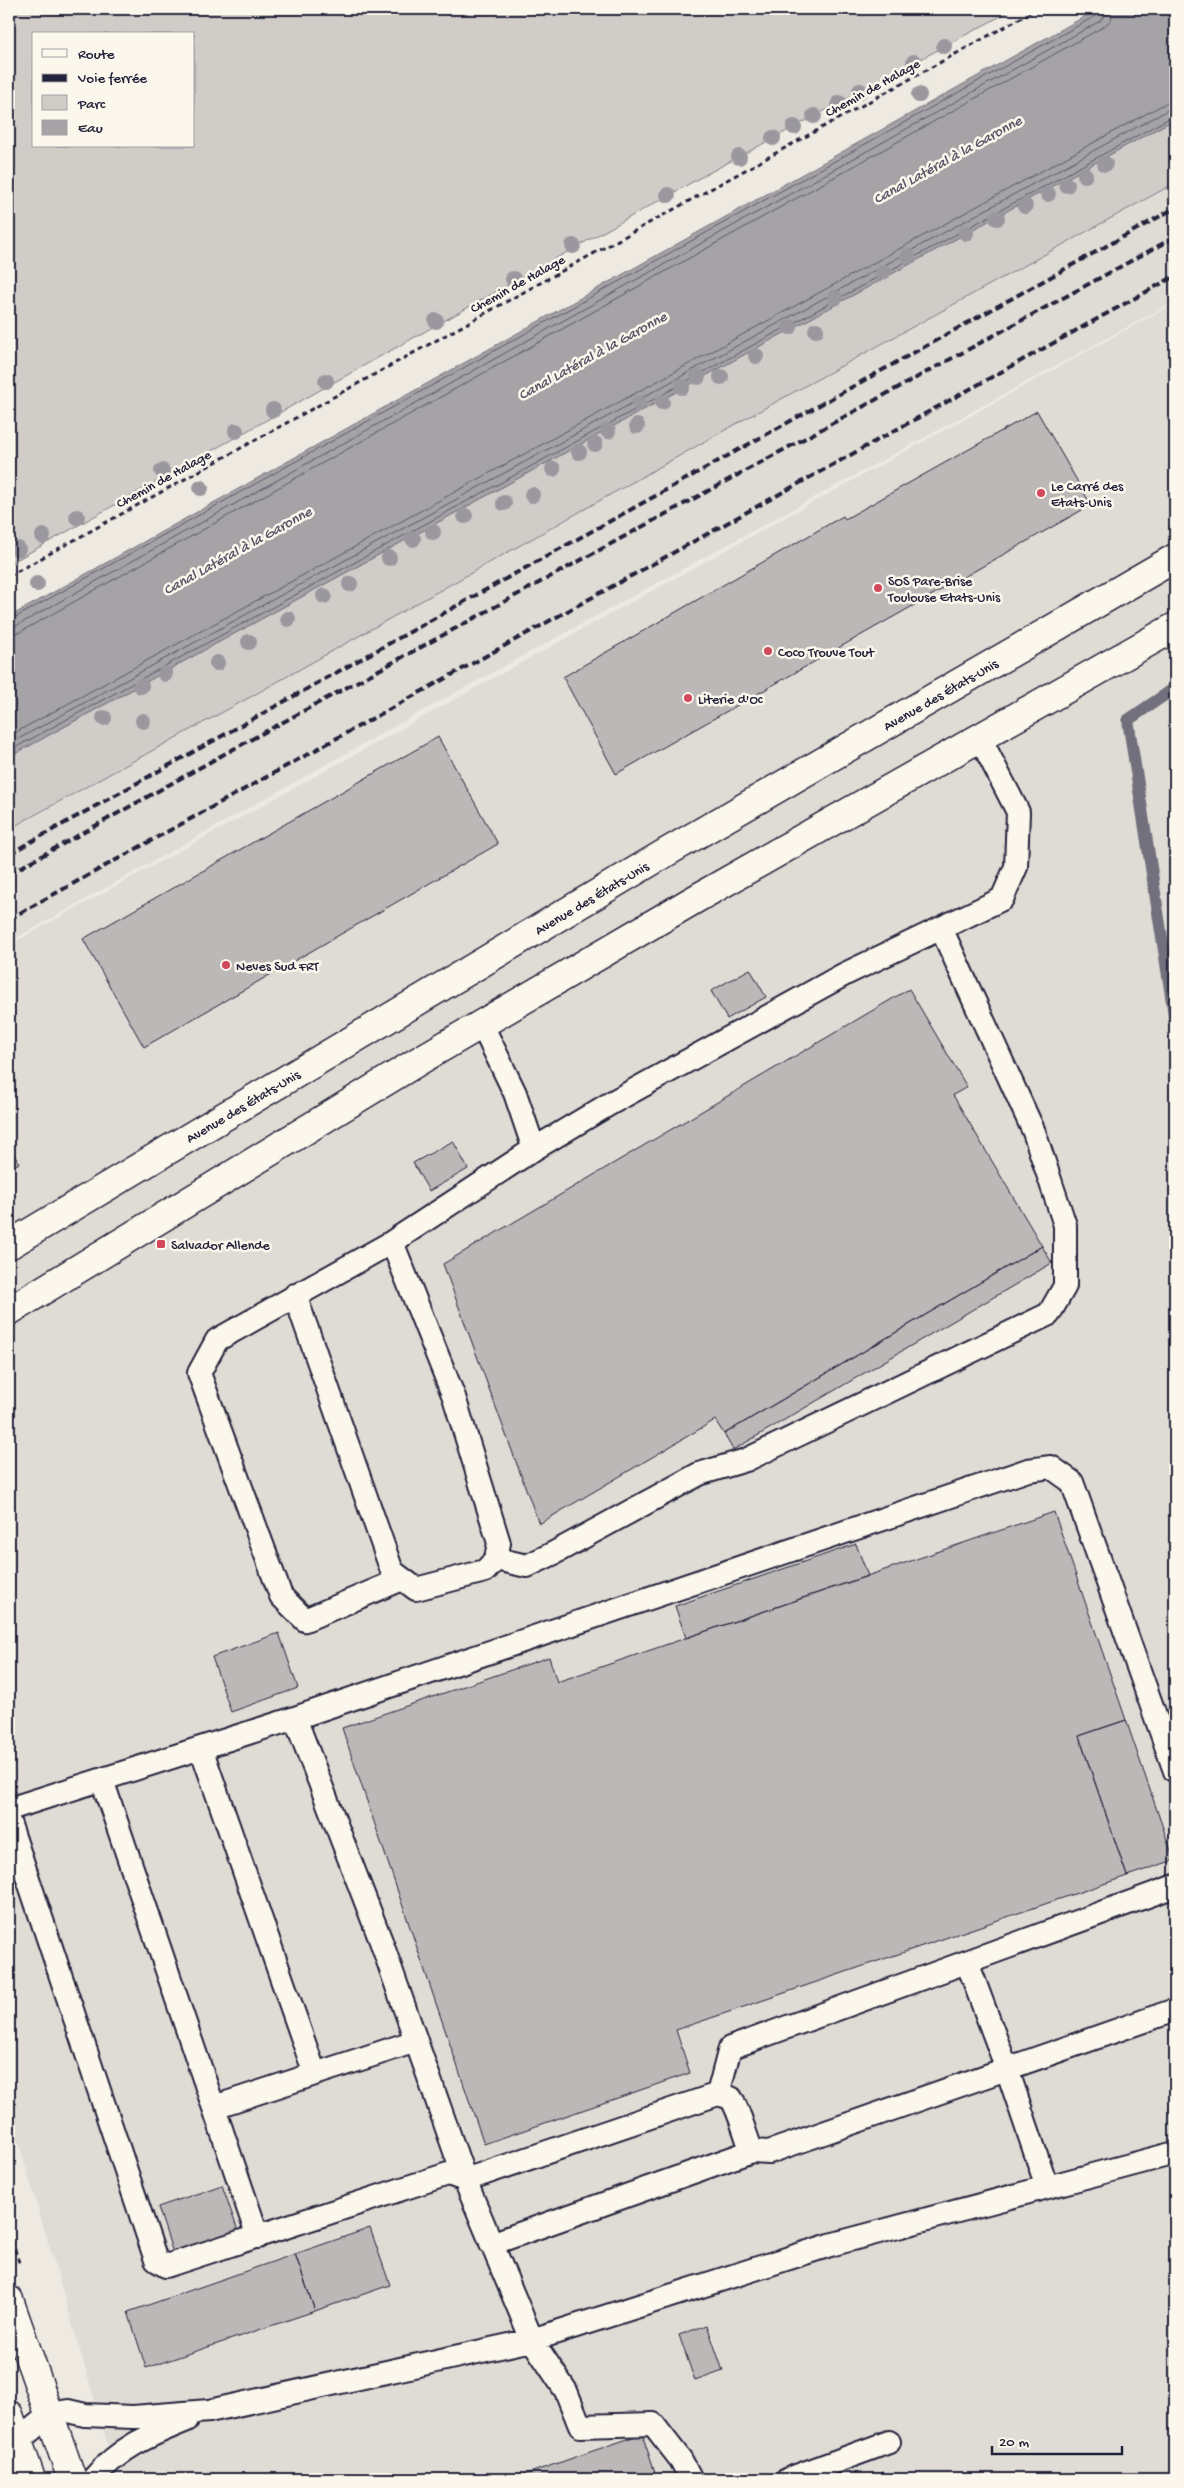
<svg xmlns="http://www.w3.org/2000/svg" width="1184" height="2488" viewBox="0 0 1184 2488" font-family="'Gochi Hand',sans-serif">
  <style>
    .built { fill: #dfdbd5 }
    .green { fill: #d0cdc9; stroke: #797882; fill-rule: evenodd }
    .water { fill: #a6a3a7; stroke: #716f7c }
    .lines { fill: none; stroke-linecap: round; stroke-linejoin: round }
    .shore { stroke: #575666; stroke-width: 1 }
    .stream { stroke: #716f7c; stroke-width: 12 }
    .building { fill: #bcb8b8; stroke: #22223b }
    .service-casing { stroke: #22223b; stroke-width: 26 }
    .tertiary-casing { stroke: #22223b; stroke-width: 31 }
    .primary-casing { stroke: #22223b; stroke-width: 31 }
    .path { stroke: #22223b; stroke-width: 3; stroke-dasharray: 5 4; stroke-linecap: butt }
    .service { stroke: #fbf7ec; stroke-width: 22 }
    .tertiary { stroke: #fbf7ec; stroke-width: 28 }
    .primary { stroke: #fbf7ec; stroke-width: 28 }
    .rail { stroke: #22223b; stroke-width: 4; stroke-dasharray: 8 4; stroke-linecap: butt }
    .tree { fill: #9a989e }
    .poi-dot { fill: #d1495b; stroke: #fbf7ec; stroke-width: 2 }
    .labels { text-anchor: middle; stroke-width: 5; stroke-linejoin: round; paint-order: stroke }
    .street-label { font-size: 14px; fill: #22223b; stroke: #fbf7ec }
    .poi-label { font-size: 14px; fill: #22223b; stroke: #fbf7ec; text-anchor: start }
    .water-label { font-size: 15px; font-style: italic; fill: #575666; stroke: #fbf7ec }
  </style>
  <rect width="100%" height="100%" fill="#eeeae2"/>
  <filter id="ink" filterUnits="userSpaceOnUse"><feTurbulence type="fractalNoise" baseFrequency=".02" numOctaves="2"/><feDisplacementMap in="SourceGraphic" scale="10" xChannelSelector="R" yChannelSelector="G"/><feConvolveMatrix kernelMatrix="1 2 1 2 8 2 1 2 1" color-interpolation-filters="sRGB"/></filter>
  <g filter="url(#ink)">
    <path class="built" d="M 1175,183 L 1175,301 L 420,712 L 9,942 L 9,829 L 254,695 L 743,420 Z
      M 1175,303 L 1175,2479 L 118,2479 L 9,2110 L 9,945 Z"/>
    <path class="green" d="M 9,9 L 1014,9 L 705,175 L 9,564 ZM 34,34 L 194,34 L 194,146 L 34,146 Z
      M 1175,119 L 1175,183 L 743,420 L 254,695 L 9,829 L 9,757 Z"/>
    <path class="water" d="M 1098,9 L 1175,9 L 1175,119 L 9,757 L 9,617 Z"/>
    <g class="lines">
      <path class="shore" d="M 9,621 L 1097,15 L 1100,9
        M 9,627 L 16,626 L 1100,21 L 1104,16 L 1106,9
        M 9,635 L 20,632 L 1103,27 L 1111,20 L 1113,9
        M 9,736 L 1164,104 L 1175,101
        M 9,744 L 1168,110 L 1175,109
        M 9,751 L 1175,115"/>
      <path class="stream" d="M 1175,688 L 1128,720 L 1175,1021"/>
    </g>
    <path class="building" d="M 1037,411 L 1091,505 L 616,774 L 563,677 L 843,516 L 845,519 Z
      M 438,737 L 498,844 L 144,1047 L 83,939 Z
      M 1171,772 L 1175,772 L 1175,804 Z
      M 750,969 L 766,997 L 727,1019 L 711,991 Z
      M 909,989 L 967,1087 L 953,1095 L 1042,1246 L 724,1434 L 715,1420 L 539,1524 L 443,1264 Z
      M 453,1141 L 468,1169 L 429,1191 L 413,1163 Z
      M 9,1145 L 19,1163 L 9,1169 Z
      M 1042,1246 L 1052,1263 L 733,1450 L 724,1434 Z
      M 1054,1512 L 1126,1720 L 1079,1736 L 1127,1876 L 676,2030 L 690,2073 L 484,2144 L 342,1728 L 549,1657 L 557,1682 Z
      M 856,1544 L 868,1576 L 686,1638 L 675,1606 Z
      M 279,1633 L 298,1688 L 231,1712 L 212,1657 Z
      M 1126,1720 L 1174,1860 L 1127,1876 L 1079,1736 Z
      M 222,2185 L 238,2231 L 173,2253 L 158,2207 Z
      M 370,2228 L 390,2285 L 315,2311 L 295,2254 Z
      M 295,2254 L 315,2311 L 146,2368 L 128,2312 Z
      M 707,2325 L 723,2371 L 695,2381 L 679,2335 Z
      M 642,2434 L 657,2479 L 512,2479 Z
      M 884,2472 L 887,2479 L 864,2479 Z"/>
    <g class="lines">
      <g class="service-casing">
        <path id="service" d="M 482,1025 L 515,1093 L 534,1149
          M 295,1295 L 392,1571 L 416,1589 L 485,1571 L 496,1559 L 499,1543 L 454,1397 L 392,1242
          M 496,1559 L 527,1566 L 554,1553 L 699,1474 L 746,1460 L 1049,1314 L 1065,1286 L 1065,1225 L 1034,1132 L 941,928
          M 402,1579 L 305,1620 L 281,1596 L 199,1373 L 217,1340 L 392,1242 L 534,1149 L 611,1103 L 845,974 L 1002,899 L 1016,867 L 1018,812 L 980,738
          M 295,1718 L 381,1941 L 465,2180 L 532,2340 L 566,2391 L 580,2426 L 653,2424 L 681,2460 L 691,2479
          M 201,1748 L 315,2074
          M 102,1780 L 258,2237
          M 9,1809 L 295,1718 L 1028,1470 L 1051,1467 L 1072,1482 L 1175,1771
          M 9,1822 L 156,2260 L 166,2266 L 448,2174 L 465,2180 L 718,2094 L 731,2098 C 741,2114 744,2133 752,2151 L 769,2152 L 1175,2010
          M 967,1962 L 1007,2069 L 1047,2187
          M 718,2094 L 730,2048 L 1175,1886
          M 214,2107 L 416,2041
          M 491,2244 L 752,2151
          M 18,2441 L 50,2414 L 68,2411 L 85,2415 L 133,2417 L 209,2411 L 532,2340 L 830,2245 L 1175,2153
          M 93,2479 C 120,2447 150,2435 187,2420
          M 788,2479 L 889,2442"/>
      </g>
      <g class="tertiary-casing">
        <path id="tertiary" d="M 9,2300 L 72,2479
          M 9,2415 L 31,2479"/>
      </g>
      <g class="primary-casing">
        <g id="primary">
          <path id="s1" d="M 9,1245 L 667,852 L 1175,558"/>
          <path d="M 9,1311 L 422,1059 L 692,901 L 1175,627"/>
        </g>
      </g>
      <path class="path" d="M 9,576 L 1037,9
        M 9,2232 L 20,2265"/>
      <use href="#service" class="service"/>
      <use href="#tertiary" class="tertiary"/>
      <use href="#primary" class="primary"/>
      <path class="rail" d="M 9,854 L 1175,208
        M 9,874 L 217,758 L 1175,237
        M 9,919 L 1175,276"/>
    </g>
    <g class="tree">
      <circle cx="944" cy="46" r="8"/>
      <circle cx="914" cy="62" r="8"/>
      <circle cx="860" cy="91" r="8"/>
      <circle cx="919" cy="95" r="8"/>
      <circle cx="839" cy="103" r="8"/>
      <circle cx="814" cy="116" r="8"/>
      <circle cx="794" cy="127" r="8"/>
      <circle cx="773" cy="138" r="8"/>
      <circle cx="739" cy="157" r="8"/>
      <circle cx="1105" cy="164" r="8"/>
      <circle cx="1085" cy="175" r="8"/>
      <circle cx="1067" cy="185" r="8"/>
      <circle cx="1048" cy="194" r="8"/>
      <circle cx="668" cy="195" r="8"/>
      <circle cx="1025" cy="206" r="8"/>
      <circle cx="997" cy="218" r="8"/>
      <circle cx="966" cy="233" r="8"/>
      <circle cx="573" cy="246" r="8"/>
      <circle cx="908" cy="256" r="8"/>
      <circle cx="883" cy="272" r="8"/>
      <circle cx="513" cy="279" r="8"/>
      <circle cx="835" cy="298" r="8"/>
      <circle cx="436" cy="321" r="8"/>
      <circle cx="790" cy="327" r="8"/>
      <circle cx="816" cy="330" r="8"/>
      <circle cx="756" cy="356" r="8"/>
      <circle cx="698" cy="377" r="8"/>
      <circle cx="721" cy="377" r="8"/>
      <circle cx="326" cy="381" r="8"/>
      <circle cx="682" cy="387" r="8"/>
      <circle cx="662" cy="402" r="8"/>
      <circle cx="639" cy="403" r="8"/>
      <circle cx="273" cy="410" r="8"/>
      <circle cx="637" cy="426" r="8"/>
      <circle cx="236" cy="431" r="8"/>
      <circle cx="608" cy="431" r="8"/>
      <circle cx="595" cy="444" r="8"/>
      <circle cx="579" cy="452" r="8"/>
      <circle cx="553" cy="469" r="8"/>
      <circle cx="162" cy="471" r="8"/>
      <circle cx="201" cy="488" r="8"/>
      <circle cx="532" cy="495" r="8"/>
      <circle cx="504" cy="503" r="8"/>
      <circle cx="465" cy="516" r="8"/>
      <circle cx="77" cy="517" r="8"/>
      <circle cx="433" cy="532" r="8"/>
      <circle cx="43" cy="536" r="8"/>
      <circle cx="413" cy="539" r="8"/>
      <circle cx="18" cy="549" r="8"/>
      <circle cx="389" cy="558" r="8"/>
      <circle cx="37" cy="584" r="8"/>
      <circle cx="350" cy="584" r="8"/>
      <circle cx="324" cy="596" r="8"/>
      <circle cx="288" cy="619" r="8"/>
      <circle cx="249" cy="642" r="8"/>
      <circle cx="217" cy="663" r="8"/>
      <circle cx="165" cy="674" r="8"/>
      <circle cx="141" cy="686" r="8"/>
      <circle cx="104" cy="718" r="8"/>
      <circle cx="143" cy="721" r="8"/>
    </g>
  </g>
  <g class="poi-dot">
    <circle cx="1041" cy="493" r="5"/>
    <circle cx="878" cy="588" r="5"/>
    <circle cx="768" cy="651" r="5"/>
    <circle cx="688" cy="698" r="5"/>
    <circle cx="226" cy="965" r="5"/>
    <rect x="156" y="1239" width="10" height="10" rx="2.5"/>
  </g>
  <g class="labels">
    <g class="street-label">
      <text transform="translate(872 87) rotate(-29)" y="5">Chemin de Halage</text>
      <text transform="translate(517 283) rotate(-29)" y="5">Chemin de Halage</text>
      <text transform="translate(163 478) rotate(-29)" y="5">Chemin de Halage</text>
      <text dy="5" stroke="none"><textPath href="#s1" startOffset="1082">Avenue des États-Unis</textPath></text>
      <text dy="5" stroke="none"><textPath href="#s1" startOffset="678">Avenue des États-Unis</textPath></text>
      <text dy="5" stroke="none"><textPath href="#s1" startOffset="272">Avenue des États-Unis</textPath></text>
    </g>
    <g class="poi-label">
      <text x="1051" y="490">Le Carré des<tspan x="1051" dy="16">Etats-Unis</tspan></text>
      <text x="888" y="585">SOS Pare-Brise<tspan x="888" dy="16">Toulouse Etats-Unis</tspan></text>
      <text x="778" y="656">Coco Trouve Tout</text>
      <text x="698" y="703">Literie d'Oc</text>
      <text x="236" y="970">Neves Sud FRT</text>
      <text x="171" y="1249">Salvador Allende</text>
    </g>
    <g class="water-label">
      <text transform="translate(947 159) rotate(-29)" y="5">Canal Latéral à la Garonne</text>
      <text transform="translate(592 355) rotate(-29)" y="5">Canal Latéral à la Garonne</text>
      <text transform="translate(237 550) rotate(-29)" y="5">Canal Latéral à la Garonne</text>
    </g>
  </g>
  <rect width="1184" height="2488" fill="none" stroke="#fbf7ec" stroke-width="30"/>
  <rect x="15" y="15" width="1154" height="2458" fill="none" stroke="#22223b" stroke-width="2" filter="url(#ink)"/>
  <rect x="32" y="32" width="162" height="115" fill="#fbf7ec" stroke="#a4a2a5"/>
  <rect x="42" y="49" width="25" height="8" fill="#fbf7ec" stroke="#a4a2a5"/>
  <text x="78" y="58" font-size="15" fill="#22223b">Route</text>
  <rect x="42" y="74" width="25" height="8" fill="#22223b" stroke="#a4a2a5"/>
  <text x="78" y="82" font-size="15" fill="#22223b">Voie ferrée</text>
  <rect x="42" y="95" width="25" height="15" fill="#d0cdc9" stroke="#a4a2a5"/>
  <text x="78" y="108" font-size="15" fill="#22223b">Parc</text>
  <rect x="42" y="120" width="25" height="15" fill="#a6a3a7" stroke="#a4a2a5"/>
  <text x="78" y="132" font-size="15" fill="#22223b">Eau</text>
  <path d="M992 2446v8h130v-8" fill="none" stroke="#22223b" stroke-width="2.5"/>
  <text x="999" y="2446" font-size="15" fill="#22223b" stroke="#fbf7ec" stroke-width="4" paint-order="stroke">20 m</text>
</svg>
